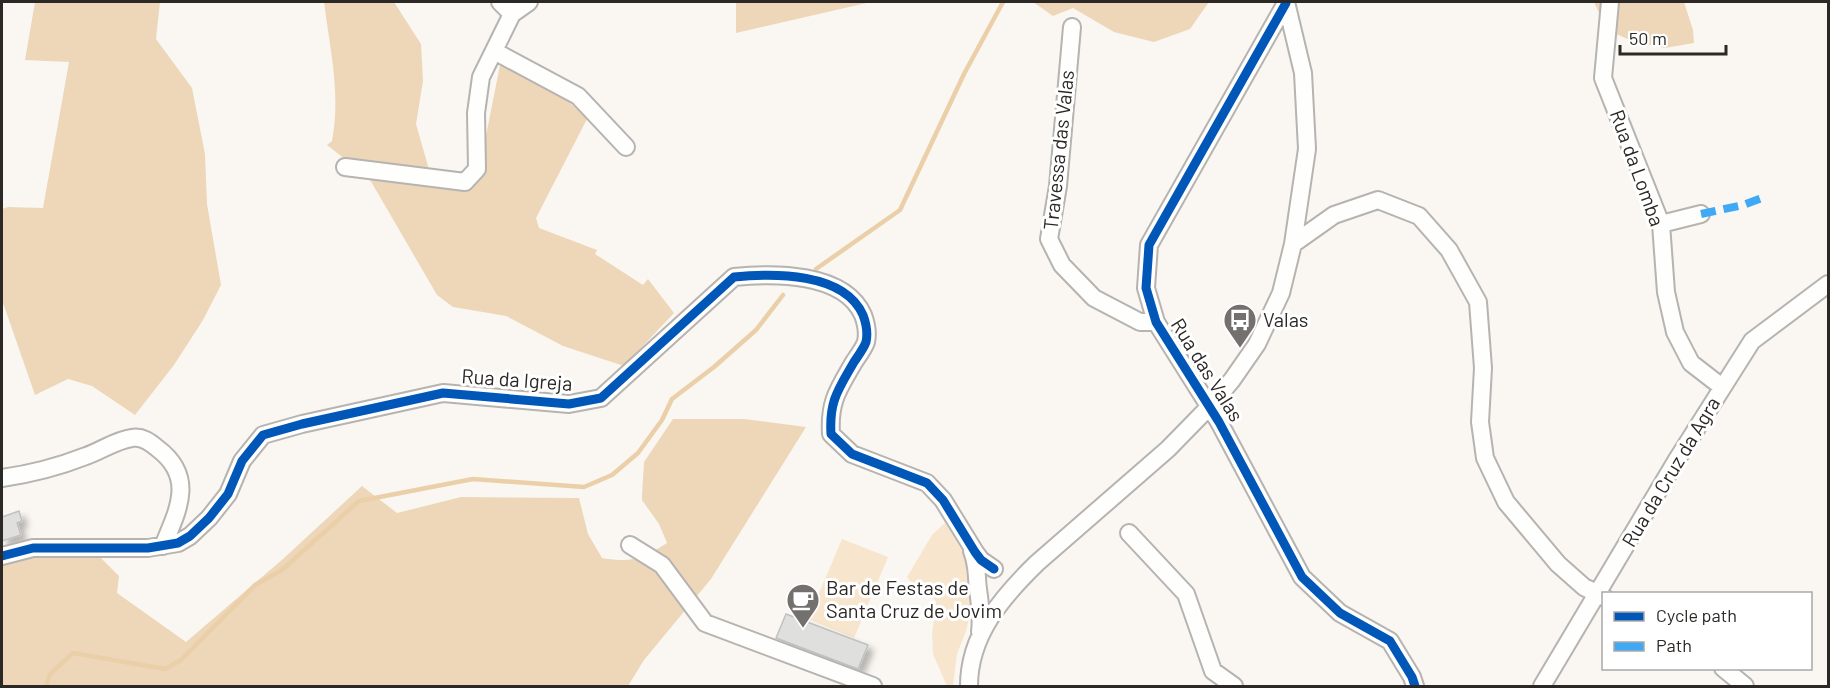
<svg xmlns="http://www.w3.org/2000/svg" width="1830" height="688" viewBox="0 0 1830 688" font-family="Barlow,sans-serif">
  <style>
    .green { fill: #f8e5cd }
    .forest { fill: #edd7b8 }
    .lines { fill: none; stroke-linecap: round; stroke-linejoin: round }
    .stream { stroke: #ebcfa9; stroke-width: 4.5 }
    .building { fill: #dfdfde; stroke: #c1c1c0; stroke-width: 1.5; filter: url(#shadow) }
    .minor-casing { stroke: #b6b3b0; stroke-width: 20 }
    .minor { stroke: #fefefd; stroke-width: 16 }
    .quiet { stroke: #3fa9f5; stroke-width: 8; stroke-dasharray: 15 8; stroke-linecap: butt }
    .cycleway-casing { stroke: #fff; stroke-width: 13 }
    .cycleway { stroke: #0057b8; stroke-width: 9 }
    .labels { text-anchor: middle; stroke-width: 6; stroke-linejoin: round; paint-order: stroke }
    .street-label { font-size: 20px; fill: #2b2825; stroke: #fff }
    .poi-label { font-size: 20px; fill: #2b2825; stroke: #fff; text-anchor: start }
  </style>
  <defs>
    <filter id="shadow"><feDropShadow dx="5.5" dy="5.5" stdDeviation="3" flood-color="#0004"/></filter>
  </defs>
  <rect width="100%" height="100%" fill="#faf7f2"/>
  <path class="green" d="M 945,523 L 966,557 L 967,587 L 970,597 L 971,611 L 966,631 L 957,654 L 953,686 L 947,686 L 933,654 L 932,634 L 936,601 C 925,590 916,590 907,577 L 932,535 Z
    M 842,539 L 888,557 L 854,638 L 808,619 Z"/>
  <path class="forest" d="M 35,2 L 160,2 L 156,39 L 192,88 L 205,154 L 207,204 L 221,285 L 203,320 L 174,365 L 135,415 L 92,386 L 68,379 L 35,395 L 2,300 L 2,209 L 8,207 L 43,208 L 69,62 L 25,60 Z
    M 324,2 L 394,2 L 421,44 L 423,81 L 416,124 L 430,173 L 479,171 L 501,60 L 548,82 L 587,119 L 536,218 L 539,228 L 597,250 L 595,254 L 643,285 L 648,279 L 674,313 L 624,366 L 563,346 L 506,316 L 453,307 L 437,295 L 369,178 L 327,145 L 332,141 C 341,93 330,50 324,2 Z
    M 736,2 L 871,2 L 736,33 Z
    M 1033,2 L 1209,2 L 1190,29 L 1154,42 L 1114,32 L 1073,8 L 1053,16 Z
    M 1594,2 L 1684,2 L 1693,30 L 1694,43 L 1665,48 L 1630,40 L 1607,30 Z
    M 673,419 L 744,419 L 806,427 L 711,579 L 644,660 L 628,686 L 2,686 L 2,562 L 62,552 L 101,558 L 119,576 L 117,593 L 186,642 L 283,559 L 362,486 L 397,513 L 461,497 L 579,498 L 588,534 L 602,558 C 633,563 642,559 667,543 L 659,524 L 642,500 L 642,495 L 644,462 Z"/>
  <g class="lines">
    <path class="stream" d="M 816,269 L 900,210 L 964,74 L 1003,2
      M 46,686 L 50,674 L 73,653 L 165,669 L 181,660 L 255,585 L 282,570 L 359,501 L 473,479 L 584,487 L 612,475 L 638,453 L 662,420 L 672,399 L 714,367 L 756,330 L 783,295"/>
  </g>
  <path class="building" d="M 19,511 L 22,521 L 17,523 L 21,535 L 2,541 L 2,517 Z
    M 786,614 L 868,645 L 858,669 L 776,638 Z"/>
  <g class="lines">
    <g class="minor-casing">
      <path id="minor" d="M 500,2 L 512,14
        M 1610,2 L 1603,78 L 1661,224 L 1666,292 L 1675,332 L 1691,363 L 1722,387
        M 1286,3 L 1149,245 L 1146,288 L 1156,322 L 1219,422 L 1302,577 L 1340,613 L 1390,641 L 1412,677 L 1415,686
        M 1072,27 L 1058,186 L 1049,239 L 1062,265 L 1094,298 L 1140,322 L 1156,322
        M 494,51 L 578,96 L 626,147
        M 345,167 L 465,182 L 477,169 L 476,113 L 481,77 L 512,14 L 529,2
        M 1661,224 L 1701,214
        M 1293,244 L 1334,215 L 1378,200 L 1419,216 L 1449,250 L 1478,302 L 1483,368 L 1480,422 L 1485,458 L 1506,502 L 1558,564 L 1584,587 L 1604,597
        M 2,478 C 30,474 58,467 86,456 C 101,451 116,440 132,438 C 142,436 150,442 157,448 C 196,477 178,510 163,546
        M 1129,533 L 1186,594 L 1213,671 L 1234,686
        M 630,545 L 662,565 L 705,623 L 873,686
        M 972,551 C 978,567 976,574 978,589 C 980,604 982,617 980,632
        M 2,556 L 33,548 L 148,548 L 178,543 L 190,536 L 209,518 L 228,494 L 242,461 L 263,435 L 302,424 L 443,393 L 569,404 L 601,398 L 734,277 C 773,273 844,272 863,315 C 866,323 868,333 866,342 C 864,348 858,356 854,362 C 838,390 829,401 831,434 L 852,454 L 927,483 L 943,500 L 975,552 L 981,560 L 994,569
        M 1723,668 L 1745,686
        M 969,686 C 969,635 1002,597 1037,563 L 1168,449 L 1209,407 L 1232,380 L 1257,344 L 1281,293 L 1293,244 L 1307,149 L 1303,73 L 1286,2
        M 1542,686 L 1676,461 L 1752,341 L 1828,284"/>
    </g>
    <use href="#minor" class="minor"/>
    <path class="quiet" d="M 1701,214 L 1743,205 L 1762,198"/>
    <g class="cycleway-casing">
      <path id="cycleway" d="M 1286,3 L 1149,245 L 1146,288 L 1156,322 L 1219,422 L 1302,577 L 1340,613 L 1390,641 L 1412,677 L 1415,686
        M 2,556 L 33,548 L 148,548 L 178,543 L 190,536 L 209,518 L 228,494 L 242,461 L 263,435 L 302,424 L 443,393 L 569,404 L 601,398 L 734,277 C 773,273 844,272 863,315 C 866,323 868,333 866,342 C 864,348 858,356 854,362 C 838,390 829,401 831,434 L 852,454 L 927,483 L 943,500 L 975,552 L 981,560 L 994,569"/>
    </g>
    <use href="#cycleway" class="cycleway"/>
  </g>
  <defs>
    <g id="bus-pin" transform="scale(1.725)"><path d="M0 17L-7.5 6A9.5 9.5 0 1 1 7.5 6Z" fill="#73706d" stroke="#fff"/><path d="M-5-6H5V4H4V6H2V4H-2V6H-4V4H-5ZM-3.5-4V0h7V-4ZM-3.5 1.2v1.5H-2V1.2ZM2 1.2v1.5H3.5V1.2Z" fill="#fff"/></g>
    <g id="cafe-pin" transform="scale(1.725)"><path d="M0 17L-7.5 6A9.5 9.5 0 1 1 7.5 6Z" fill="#73706d" stroke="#fff"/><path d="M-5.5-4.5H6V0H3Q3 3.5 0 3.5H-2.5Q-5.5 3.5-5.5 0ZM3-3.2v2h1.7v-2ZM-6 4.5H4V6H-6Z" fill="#fff"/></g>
  </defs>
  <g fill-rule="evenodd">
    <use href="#bus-pin" x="1240" y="320"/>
    <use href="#cafe-pin" x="803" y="600"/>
  </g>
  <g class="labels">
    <g class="street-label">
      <text transform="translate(1059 150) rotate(-84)" y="7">Travessa das Valas</text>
      <text transform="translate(1637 168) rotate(70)" y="7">Rua da Lomba</text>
      <text transform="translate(1207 370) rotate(58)" y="7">Rua das Valas</text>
      <text transform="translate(517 380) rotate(4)" y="7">Rua da Igreja</text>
      <text transform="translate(1671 472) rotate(-59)" y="7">Rua da Cruz da Agra</text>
    </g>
    <g class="poi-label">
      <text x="1263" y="327">Valas</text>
      <text x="826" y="595">Bar de Festas de<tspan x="826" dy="23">Santa Cruz de Jovim</tspan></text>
    </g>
  </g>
  <rect width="1830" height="688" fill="none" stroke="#2b2825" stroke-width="6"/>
  <rect x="1602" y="592" width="210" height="78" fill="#ffffff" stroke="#aaa9a8" stroke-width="1.5"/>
  <rect x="1614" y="612" width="30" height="9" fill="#0057b8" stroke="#aaa9a8" stroke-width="1.5"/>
  <text x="1656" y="622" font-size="18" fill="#2b2825">Cycle path</text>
  <rect x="1614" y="642" width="30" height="9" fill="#3fa9f5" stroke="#aaa9a8" stroke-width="1.5"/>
  <text x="1656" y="652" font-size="18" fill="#2b2825">Path</text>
  <path d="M1620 45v9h106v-9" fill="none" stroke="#2b2825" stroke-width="3"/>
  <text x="1629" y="45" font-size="18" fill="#2b2825" stroke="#ffffff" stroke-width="4.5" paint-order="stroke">50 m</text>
</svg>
